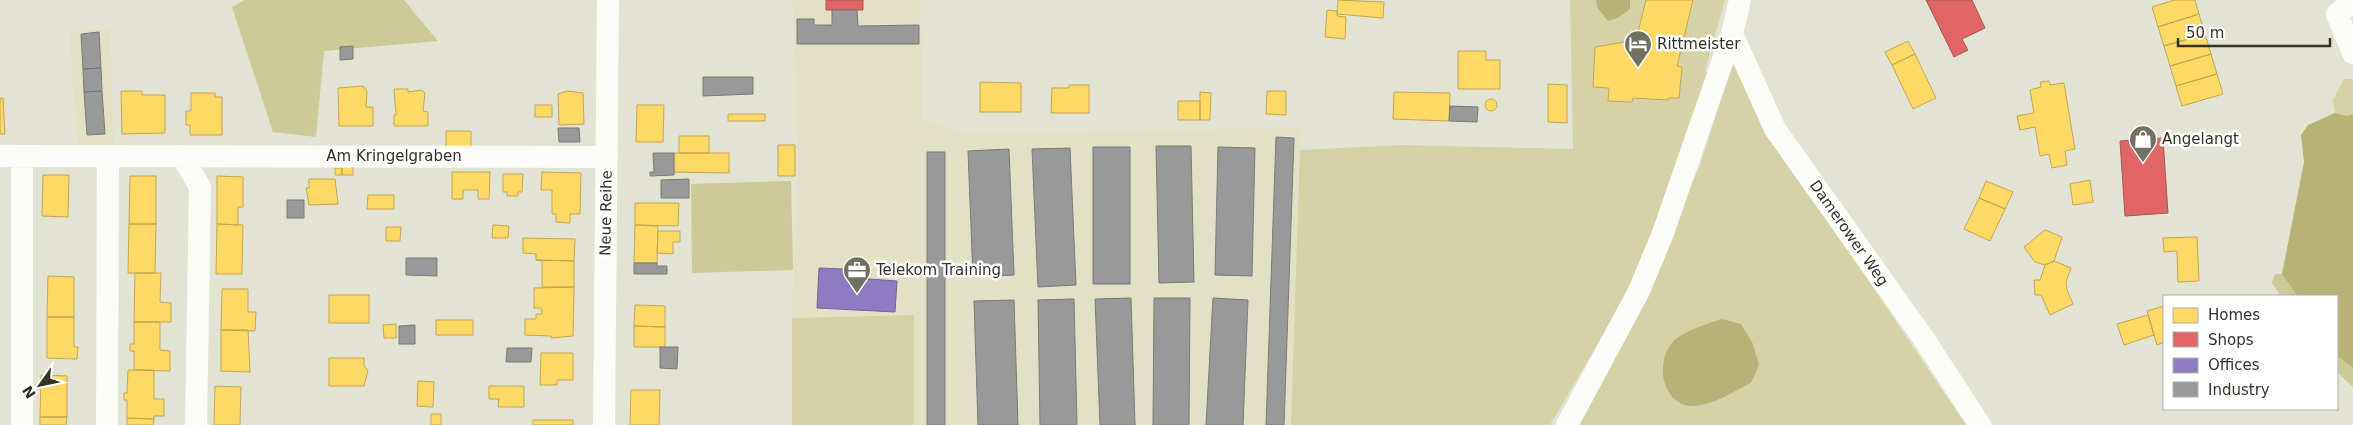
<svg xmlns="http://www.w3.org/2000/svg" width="2353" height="425" viewBox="0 0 2353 425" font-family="'DejaVu Sans',sans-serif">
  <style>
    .built { fill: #e2e1c6 }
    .green { fill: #d5d2a6 }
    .forest { fill: #ccca96 }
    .water { fill: #b7b377 }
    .homes { fill: #ffd966; stroke: #c2a753 }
    .shops { fill: #e06666; stroke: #ac5653 }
    .offices { fill: #8e7cc3; stroke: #736694 }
    .industry { fill: #999; stroke: #7a7a77 }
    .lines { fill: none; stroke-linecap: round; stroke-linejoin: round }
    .minor { stroke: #fbfbf8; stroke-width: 22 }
    .labels { text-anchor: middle; stroke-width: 5; stroke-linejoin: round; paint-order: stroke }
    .poi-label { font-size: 15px; fill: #333227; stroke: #fff; text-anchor: start }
    .street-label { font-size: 15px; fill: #333227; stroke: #fff }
  </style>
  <rect width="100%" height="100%" fill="#e3e3d3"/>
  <path class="built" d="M 793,0 L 921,0 L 922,119 L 964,133 L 1301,128 L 1291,425 L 914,425 L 914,315 L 792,318 L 798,163 Z
    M 110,29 L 114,157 L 79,157 L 69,32 Z"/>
  <path class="green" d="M 1570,0 L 1725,0 L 1705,71 L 1708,72 L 1679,163 L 1631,287 L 1550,425 L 1291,425 L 1300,150 L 1401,145 L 1573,149 Z
    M 1732,63 L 1738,69 L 1771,137 L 1966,425 L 1579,425 L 1700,166 Z
    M 2344,79 L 2353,79 L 2353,114 L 2347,116 L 2335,113 L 2333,100 Z
    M 914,315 L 914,425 L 792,425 L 792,318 Z"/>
  <path class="forest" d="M 245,0 L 404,0 L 438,41 L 324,51 L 316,137 L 273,132 L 232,7 Z
    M 791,181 L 793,270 L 692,273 L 691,184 Z
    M 2275,274 L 2282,274 L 2297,296 L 2281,296 L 2272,283 Z
    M 2337,356 L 2353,368 L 2353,387 L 2337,372 Z"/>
  <path class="water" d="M 1596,0 L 1630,0 L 1630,9 L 1618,18 L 1608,21 L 1597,7 Z
    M 2335,113 L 2347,116 L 2353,114 L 2353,368 L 2337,356 L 2337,296 L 2297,296 L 2282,274 L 2304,162 L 2301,135 L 2308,125 Z
    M 1722,319 L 1741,324 L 1753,344 L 1759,365 L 1751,383 C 1734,391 1714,405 1694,406 C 1661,407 1653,358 1676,339 C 1689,329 1707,324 1722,319 Z"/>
  <path class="homes" d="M 1338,0 L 1384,2 L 1383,18 L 1337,14 Z
    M 1646,0 L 1693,0 L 1677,66 L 1682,67 L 1679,98 L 1668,98 L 1668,100 L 1633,98 L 1632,102 L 1608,101 L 1609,88 L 1593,87 L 1595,47 L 1636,40 Z
    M 2175,0 L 2195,0 L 2199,14 L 2158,27 L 2152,7 Z
    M 1327,10 L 1337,11 L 1337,16 L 1346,17 L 1345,39 L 1325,37 Z
    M 2199,14 L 2205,34 L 2164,46 L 2158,27 Z
    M 2205,34 L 2211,54 L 2170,66 L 2164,46 Z
    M 1908,41 L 1915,54 L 1892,65 L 1885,52 Z
    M 1458,51 L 1486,51 L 1486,60 L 1500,60 L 1500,89 L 1458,89 Z
    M 1915,54 L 1936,98 L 1913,109 L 1892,65 Z
    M 2211,54 L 2217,74 L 2176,86 L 2170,66 Z
    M 2217,74 L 2223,94 L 2182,106 L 2176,86 Z
    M 2049,81 L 2050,85 L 2064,83 L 2075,149 L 2065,151 L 2067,165 L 2052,168 L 2049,154 L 2040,156 L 2035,127 L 2020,130 L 2017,116 L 2034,113 L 2030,90 L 2041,87 L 2040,82 Z
    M 980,82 L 1021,83 L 1021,112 L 980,112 Z
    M 1548,84 L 1567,85 L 1567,123 L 1548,122 Z
    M 1069,85 L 1089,85 L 1089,113 L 1051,113 L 1052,88 L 1069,88 Z
    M 363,86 L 367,91 L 366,107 L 373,107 L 373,126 L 339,126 L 338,88 Z
    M 394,89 L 408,89 L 408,92 L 422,90 L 425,93 L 423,111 L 428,112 L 428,126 L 394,126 L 394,115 L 396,115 Z
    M 121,91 L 142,91 L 142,95 L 165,95 L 165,133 L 122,134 Z
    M 567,91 L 583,93 L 584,124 L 559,125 L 558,94 Z
    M 1267,91 L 1286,91 L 1286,115 L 1266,114 Z
    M 1200,92 L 1211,93 L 1210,120 L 1200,120 Z
    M 1394,92 L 1450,93 L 1449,121 L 1393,119 Z
    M 191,93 L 215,93 L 215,97 L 222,97 L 222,135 L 190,135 L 190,125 L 186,125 L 186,111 L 191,111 Z
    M 0,98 L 3,98 L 5,134 L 0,134 Z
    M1485 105a6 6 0 1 1 12 0a6 6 0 1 1-12 0Z
    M 1178,101 L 1200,101 L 1200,120 L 1178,120 Z
    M 535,105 L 552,105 L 552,117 L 535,117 Z
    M 637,105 L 664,105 L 663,142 L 636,142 Z
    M 728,114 L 765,114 L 765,121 L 728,121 Z
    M 446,131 L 471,131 L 471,149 L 446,148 Z
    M 679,136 L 709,136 L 709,153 L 679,153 Z
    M 778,145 L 795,145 L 795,176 L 778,176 Z
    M 674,153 L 729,153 L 729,173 L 674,172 Z
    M 342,166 L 353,166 L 353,175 L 342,175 Z
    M 335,168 L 342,168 L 342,175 L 335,175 Z
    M 452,172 L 490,172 L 489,199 L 478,199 L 478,190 L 463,190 L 463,199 L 452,199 Z
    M 542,172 L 581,173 L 580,214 L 570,214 L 570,223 L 556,222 L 556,214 L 552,214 L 552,190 L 541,190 Z
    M 503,174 L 523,174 L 522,192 L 518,192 L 518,196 L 507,196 L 507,192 L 503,192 Z
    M 43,175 L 69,175 L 68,217 L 42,216 Z
    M 130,176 L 156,176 L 156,224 L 129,224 Z
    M 217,176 L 243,177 L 243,207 L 238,207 L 238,225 L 217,224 Z
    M 309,179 L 335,179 L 338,204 L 309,205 L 306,188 L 309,188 Z
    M 2090,180 L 2093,202 L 2073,205 L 2070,184 Z
    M 1986,181 L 2013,192 L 2005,209 L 1979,198 Z
    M 368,195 L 394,195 L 394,209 L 367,209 Z
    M 1979,198 L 2005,209 L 1990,241 L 1964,229 Z
    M 635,203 L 679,203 L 678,226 L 635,225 Z
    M 129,224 L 156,224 L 155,273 L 128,273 Z
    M 217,224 L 243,225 L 242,274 L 216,274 Z
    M 493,225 L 509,226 L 508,238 L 492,238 Z
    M 635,225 L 658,226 L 657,263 L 634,263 Z
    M 386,227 L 401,227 L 400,241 L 386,241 Z
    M 2045,230 L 2062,237 L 2054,261 L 2045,265 L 2035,262 L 2024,247 Z
    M 658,231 L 680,231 L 680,242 L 673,242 L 673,254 L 657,253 Z
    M 2197,237 L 2199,281 L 2178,282 L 2177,251 L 2164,252 L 2163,238 Z
    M 523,238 L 575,239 L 574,261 L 536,260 L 536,254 L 523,253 Z
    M 536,260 L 574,261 L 574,287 L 542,287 L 542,261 Z
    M 2054,261 L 2071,268 L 2066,282 L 2067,290 L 2073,304 L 2050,315 L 2041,295 L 2035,295 L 2034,280 L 2040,280 L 2045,265 Z
    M 135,273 L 161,273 L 160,302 L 171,303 L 171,322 L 134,322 Z
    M 48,276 L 74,277 L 74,317 L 47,317 Z
    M 574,287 L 573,336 L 551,338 L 551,336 L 525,335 L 525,319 L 536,319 L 536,314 L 542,314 L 541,308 L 534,308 L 534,288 Z
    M 222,289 L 248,289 L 248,312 L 256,312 L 255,331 L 221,330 Z
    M 329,295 L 369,295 L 369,323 L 329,323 Z
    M 635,305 L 665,306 L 665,327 L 634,326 Z
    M 2164,306 L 2164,342 L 2157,345 L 2147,311 Z
    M 2148,315 L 2154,335 L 2124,345 L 2117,324 Z
    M 47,317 L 74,317 L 74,347 L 78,347 L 77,359 L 47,358 Z
    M 436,320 L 473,320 L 473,335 L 436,335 Z
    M 134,322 L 160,322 L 160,350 L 170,351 L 170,371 L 134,370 L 134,351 L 130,351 L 130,344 L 134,344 Z
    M 396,324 L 396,338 L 384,338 L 383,325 Z
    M 634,326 L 665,327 L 665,347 L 634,347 Z
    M 221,330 L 248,330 L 250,372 L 221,371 Z
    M 541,353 L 573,353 L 573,380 L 557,380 L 557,385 L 540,385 Z
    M 329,358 L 364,358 L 364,366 L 368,370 L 364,386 L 329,386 Z
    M 128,370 L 154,370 L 154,399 L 164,399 L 164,416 L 154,416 L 154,419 L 127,418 L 127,400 L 124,400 L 124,393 L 127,393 Z
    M 41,375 L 67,376 L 67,417 L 40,417 Z
    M 418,381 L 434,382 L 433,407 L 417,406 Z
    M 215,386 L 241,387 L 240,425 L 214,425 Z
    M 489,386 L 524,386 L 524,407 L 498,407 L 499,399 L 489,399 Z
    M 631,390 L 660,390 L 659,425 L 630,425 Z
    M 431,414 L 441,414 L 441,425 L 431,425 Z
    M 40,417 L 67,417 L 66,425 L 40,425 Z
    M 127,418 L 154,419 L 153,425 L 127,425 Z
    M 533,420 L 573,420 L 573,425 L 533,425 Z"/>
  <path class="shops" d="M 826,0 L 863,0 L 863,10 L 826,10 Z
    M 1926,0 L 1972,0 L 1985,28 L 1962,39 L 1968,50 L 1954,57 Z
    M 2163,138 L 2168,213 L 2125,216 L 2120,141 Z"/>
  <path class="offices" d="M 819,268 L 844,269 L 843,277 L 897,281 L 895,312 L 817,308 Z"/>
  <path class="industry" d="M 832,10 L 857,10 L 858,26 L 919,25 L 919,44 L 797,44 L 797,19 L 814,19 L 814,25 L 832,25 Z
    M 99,32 L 101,68 L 83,69 L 81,34 Z
    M 353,46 L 353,59 L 340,60 L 340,47 Z
    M 101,68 L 102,91 L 84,92 L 83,69 Z
    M 703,77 L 753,77 L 753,94 L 703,96 Z
    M 102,91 L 105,134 L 87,135 L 84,92 Z
    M 1450,106 L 1478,107 L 1477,122 L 1449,121 Z
    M 558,128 L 579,128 L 580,142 L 559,142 Z
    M 1276,137 L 1294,138 L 1284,425 L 1266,425 Z
    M 1156,146 L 1191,146 L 1194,282 L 1159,283 Z
    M 1093,147 L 1130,147 L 1130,284 L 1093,284 Z
    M 1218,147 L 1255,148 L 1252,276 L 1215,275 Z
    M 1070,148 L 1076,285 L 1038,287 L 1032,149 Z
    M 1009,149 L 1014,275 L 973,277 L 968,151 Z
    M 927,152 L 945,152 L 945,425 L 927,425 Z
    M 653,153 L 674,153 L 674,175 L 650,176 L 650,172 L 654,172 Z
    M 689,179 L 689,198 L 661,198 L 661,180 Z
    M 287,200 L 304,200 L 304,218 L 287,218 Z
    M 406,258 L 437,258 L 437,276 L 406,275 Z
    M 634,263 L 657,263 L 657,266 L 667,266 L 667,274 L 634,274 Z
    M 1131,298 L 1135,425 L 1100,425 L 1095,299 Z
    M 1154,298 L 1190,298 L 1189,425 L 1153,425 Z
    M 1213,298 L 1248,300 L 1243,425 L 1206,425 Z
    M 1074,299 L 1077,425 L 1040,425 L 1038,300 Z
    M 1014,300 L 1018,425 L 978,425 L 974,301 Z
    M 415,325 L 415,344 L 399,344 L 399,326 Z
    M 660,347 L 678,347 L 677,369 L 660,368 Z
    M 507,348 L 532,348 L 531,362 L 506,362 Z"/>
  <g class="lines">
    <path class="minor" d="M 2353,2 L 2337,14 L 2353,53
      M 1732,34 L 1775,129 L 1924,339 L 1980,425
      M 0,156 L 607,157
      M 182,156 L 200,187 L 196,425
      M 22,157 L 22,425
      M 107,425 L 108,157
      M 604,425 L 608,0
      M 1567,425 L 1639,291 L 1663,233 L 1732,34 L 1740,0"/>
  </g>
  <defs>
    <g id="hotel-pin" transform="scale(1.4375)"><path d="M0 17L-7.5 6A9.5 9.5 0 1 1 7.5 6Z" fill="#717063" stroke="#fff"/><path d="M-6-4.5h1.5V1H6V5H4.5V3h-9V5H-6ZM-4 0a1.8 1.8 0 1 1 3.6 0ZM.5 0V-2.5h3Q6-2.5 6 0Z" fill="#fff"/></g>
    <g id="shop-pin" transform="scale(1.4375)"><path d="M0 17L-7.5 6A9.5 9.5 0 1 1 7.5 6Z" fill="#717063" stroke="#fff"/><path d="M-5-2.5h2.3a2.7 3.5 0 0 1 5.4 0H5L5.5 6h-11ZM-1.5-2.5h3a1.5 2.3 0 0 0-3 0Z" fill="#fff"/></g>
    <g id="office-pin" transform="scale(1.4375)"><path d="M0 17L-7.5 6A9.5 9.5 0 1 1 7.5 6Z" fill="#717063" stroke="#fff"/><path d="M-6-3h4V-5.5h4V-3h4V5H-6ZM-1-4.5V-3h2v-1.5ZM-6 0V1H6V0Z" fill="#fff"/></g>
  </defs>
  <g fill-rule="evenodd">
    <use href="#hotel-pin" x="1638" y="44"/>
    <use href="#shop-pin" x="2143" y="139"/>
    <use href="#office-pin" x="857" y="270"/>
  </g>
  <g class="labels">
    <g class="poi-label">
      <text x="1657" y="49">Rittmeister</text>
      <text x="2162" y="144">Angelangt</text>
      <text x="876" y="275">Telekom Training</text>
    </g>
    <g class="street-label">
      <text x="394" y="161">Am Kringelgraben</text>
      <text transform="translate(606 213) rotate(-89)" y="5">Neue Reihe</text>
      <text transform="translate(1849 233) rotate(55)" y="5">Damerower Weg</text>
    </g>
  </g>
  <rect x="2163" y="295" width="175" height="115" fill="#ffffff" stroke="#adada9"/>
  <rect x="2173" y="308" width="25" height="15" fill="#ffd966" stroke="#adada9"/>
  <text x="2208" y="320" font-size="15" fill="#333227">Homes</text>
  <rect x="2173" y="332" width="25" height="15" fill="#e06666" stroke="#adada9"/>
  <text x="2208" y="345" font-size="15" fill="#333227">Shops</text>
  <rect x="2173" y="358" width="25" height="15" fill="#8e7cc3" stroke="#adada9"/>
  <text x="2208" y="370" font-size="15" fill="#333227">Offices</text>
  <rect x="2173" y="382" width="25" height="15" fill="#999999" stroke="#adada9"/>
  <text x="2208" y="395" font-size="15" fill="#333227">Industry</text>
  <g transform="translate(40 385) rotate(237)" stroke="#ffffff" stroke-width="4" paint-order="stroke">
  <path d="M0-4L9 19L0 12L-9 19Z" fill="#333227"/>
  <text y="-8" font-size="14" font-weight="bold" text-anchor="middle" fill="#333227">N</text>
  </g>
  <path d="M2178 38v8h152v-8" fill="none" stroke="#333227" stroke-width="2.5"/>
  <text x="2186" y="38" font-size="15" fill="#333227" stroke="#ffffff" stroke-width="4" paint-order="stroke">50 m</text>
</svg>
